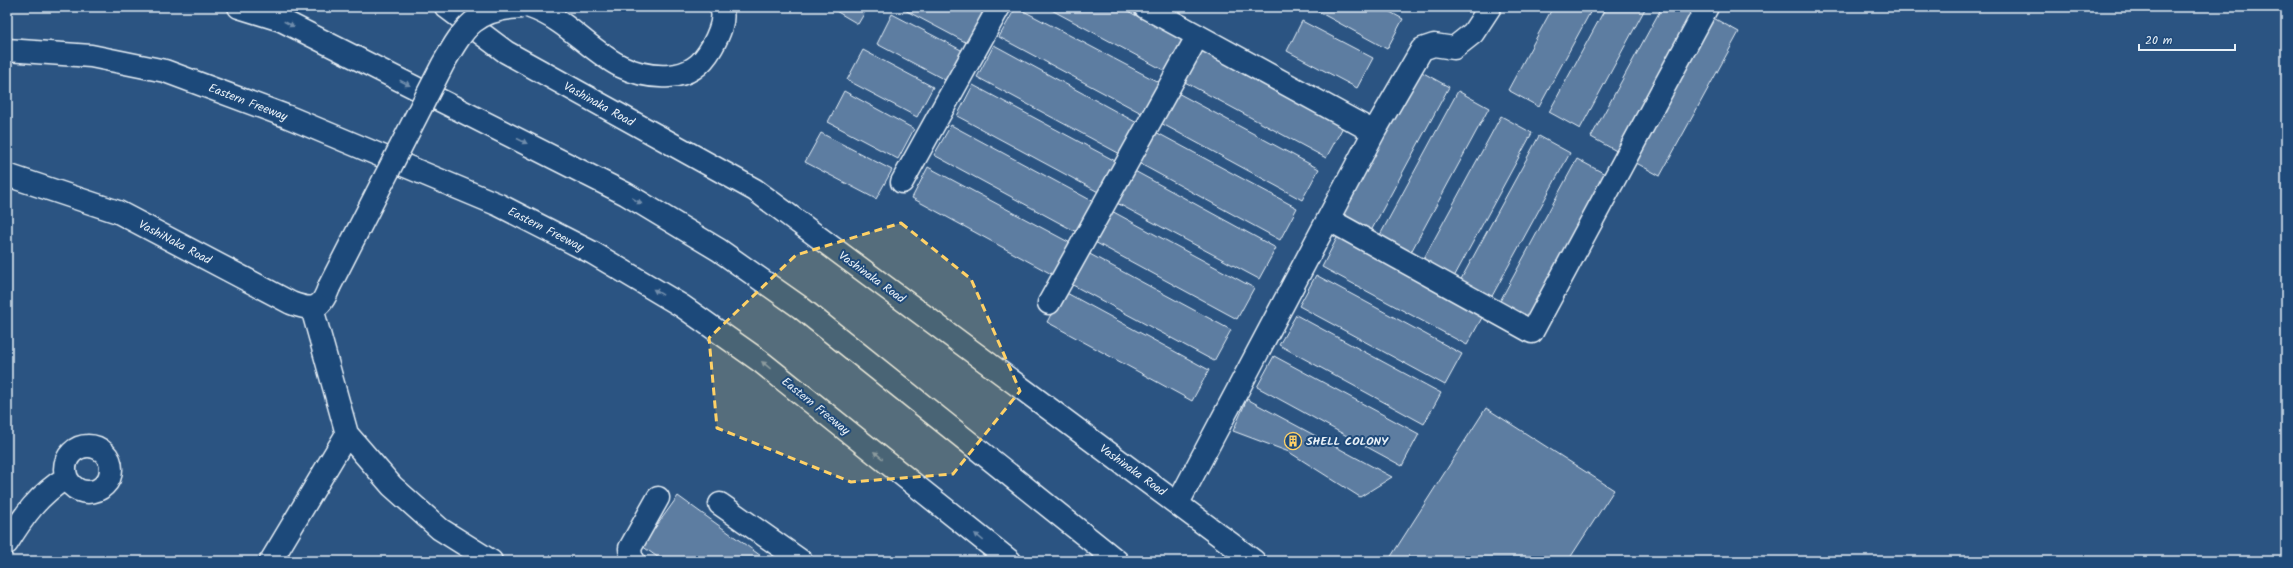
<svg xmlns="http://www.w3.org/2000/svg" width="2293" height="568" viewBox="0 0 2293 568" font-family="Kalam,sans-serif">
  <style>
    .building { fill: #5d7da1; stroke: #e8f1f8 }
    .lines { fill: none; stroke-linecap: round; stroke-linejoin: round }
    .street-casing { stroke: #e8f1f8; stroke-width: 25 }
    .highway-casing { stroke: #e8f1f8; stroke-width: 25 }
    .street { stroke: #1f4a7a; stroke-width: 22 }
    .highway { stroke: #1f4a7a; stroke-width: 22 }
    .street-bridge-casing { stroke: #e8f1f8; stroke-width: 25; stroke-linecap: butt }
    .street-bridge { stroke: #1f4a7a; stroke-width: 22 }
    .oneway { fill: #6f8dac }
    .marked { fill: #ffd166; fill-opacity: 0.2; stroke: #ffd166; stroke-width: 3; stroke-dasharray: 8 5; stroke-linejoin: round }
    .labels { text-anchor: middle; stroke-width: 4; stroke-linejoin: round; paint-order: stroke }
    .street-label { font-size: 12px; fill: #e8f1f8; stroke: #1f4a7a }
    .poi-label { font-size: 12px; font-weight: bold; fill: #e8f1f8; stroke: #1f4a7a; text-anchor: start }
  </style>
  <rect width="100%" height="100%" fill="#2b5482"/>
  <filter id="ink" filterUnits="userSpaceOnUse"><feTurbulence type="fractalNoise" baseFrequency=".025" numOctaves="2"/><feDisplacementMap in="SourceGraphic" scale="8" xChannelSelector="R" yChannelSelector="G"/><feConvolveMatrix kernelMatrix="1 2 1 2 8 2 1 2 1" color-interpolation-filters="sRGB"/></filter>
  <g filter="url(#ink)">
    <path class="building" d="M 829,7 L 868,7 L 858,24 Z
      M 899,7 L 972,7 L 984,13 L 969,44 Z
      M 1016,7 L 1162,84 L 1145,115 L 999,37 Z
      M 1046,7 L 1120,7 L 1186,42 L 1169,73 Z
      M 1319,7 L 1381,7 L 1403,19 L 1387,49 L 1317,11 Z
      M 1553,7 L 1593,7 L 1539,107 L 1508,90 Z
      M 1606,7 L 1646,7 L 1580,129 L 1549,112 Z
      M 1662,7 L 1696,7 L 1622,154 L 1591,137 Z
      M 892,14 L 963,51 L 947,81 L 877,44 Z
      M 1708,15 L 1739,32 L 1660,176 L 1629,159 Z
      M 1302,21 L 1373,58 L 1357,88 L 1287,51 Z
      M 994,45 L 1139,124 L 1122,155 L 977,77 Z
      M 1198,49 L 1343,127 L 1326,158 L 1181,80 Z
      M 863,50 L 933,87 L 917,117 L 847,80 Z
      M 1418,70 L 1449,87 L 1371,231 L 1340,214 Z
      M 973,85 L 1119,163 L 1102,194 L 957,116 Z
      M 844,91 L 914,129 L 898,159 L 828,122 Z
      M 1174,91 L 1319,169 L 1302,200 L 1157,121 Z
      M 1458,91 L 1489,108 L 1411,252 L 1380,235 Z
      M 1501,116 L 1532,133 L 1454,277 L 1423,260 Z
      M 951,125 L 1096,203 L 1080,234 L 934,155 Z
      M 1152,130 L 1297,208 L 1280,240 L 1135,161 Z
      M 821,133 L 892,170 L 876,199 L 805,162 Z
      M 1539,136 L 1570,153 L 1491,298 L 1460,281 Z
      M 1577,159 L 1609,176 L 1531,320 L 1499,303 Z
      M 928,167 L 1074,245 L 1057,277 L 912,198 Z
      M 1131,169 L 1276,248 L 1259,279 L 1113,201 Z
      M 1108,209 L 1254,288 L 1237,319 L 1091,240 Z
      M 1338,236 L 1484,314 L 1467,345 L 1322,267 Z
      M 1086,252 L 1231,330 L 1214,361 L 1069,283 Z
      M 1316,275 L 1462,354 L 1445,385 L 1299,306 Z
      M 1063,291 L 1209,370 L 1192,401 L 1047,322 Z
      M 1296,315 L 1441,393 L 1424,424 L 1279,345 Z
      M 1274,356 L 1419,434 L 1402,466 L 1257,387 Z
      M 1247,399 L 1392,477 L 1360,497 L 1289,452 L 1233,431 Z
      M 1486,408 L 1614,490 L 1568,561 L 1395,561 L 1390,558 Z
      M 678,496 L 768,561 L 663,561 L 642,546 Z"/>
    <g class="lines">
      <g class="street-casing">
        <path id="street" d="M 446,7 L 506,52 L 755,190 L 1254,561
          M 530,7 C 583,25 605,80 669,76 C 689,75 702,65 712,47 C 718,36 726,20 721,7
          M 1145,7 L 1374,132
          M 7,175 L 118,212 L 291,303 C 313,311 321,310 329,287
          M 902,182 L 999,7
          M 1328,219 L 1532,332 L 1707,7
          M 1049,303 L 1197,37
          M 312,308 L 347,434 L 392,486 L 440,529 L 491,561
          M65 469a23 23 0 1 1 46 0a23 23 0 1 1-46 0Z
          M 1178,503 L 1374,132 L 1422,49 L 1434,45 L 1454,48 L 1473,33 L 1490,7
          M 720,504 L 801,561
          M 7,543 C 23,517 39,494 66,478
          M 271,561 L 347,434
          M 634,561 L 631,557 L 630,548 L 658,498"/>
      </g>
      <g class="highway-casing">
        <path id="highway" d="M 239,7 L 281,20 L 626,194 L 719,250 L 800,307 L 1117,561
          M 7,50 L 91,56 L 165,71 L 286,116 L 499,205 L 593,253 L 682,306 L 760,361 L 1010,561"/>
      </g>
      <use href="#street" class="street"/>
      <use href="#highway" class="highway"/>
      <g class="street-bridge-casing">
        <path id="street-bridge" d="M 329,287 L 443,64 C 465,26 475,9 522,7"/>
      </g>
      <use href="#street-bridge" class="street-bridge"/>
    </g>
    <defs><path id="oneway-solid" d="M-6-.8H1V-3.2L6.5 0L1 3.2V.8H-6Z"/></defs>
    <g class="oneway">
      <use href="#oneway-solid" transform="translate(289 24) rotate(27)"/>
      <use href="#oneway-solid" transform="translate(405 83) rotate(27)"/>
      <use href="#oneway-solid" transform="translate(522 141) rotate(27)"/>
      <use href="#oneway-solid" transform="translate(637 201) rotate(31)"/>
      <use href="#oneway-solid" transform="translate(658 292) rotate(-149)"/>
      <use href="#oneway-solid" transform="translate(766 365) rotate(-141)"/>
      <use href="#oneway-solid" transform="translate(878 455) rotate(-141)"/>
      <use href="#oneway-solid" transform="translate(979 537) rotate(-141)"/>
    </g>
  </g>
  <path class="marked" d="M 901,223 L 971,279 L 1020,391 L 953,474 L 851,482 L 717,428 L 709,338 L 796,255 Z"/>
  <defs>
    <g id="building-ring" transform="scale(0.9)"><circle r="9.5" fill="#1f4a7a" stroke="#ffd166" stroke-width="1.5"/><path d="M-4-6H4V6H1V3H-1V6H-4ZM-2.5-4.3h1.7v1.8h-1.7ZM.8-4.3h1.7v1.8H.8ZM-2.5-1h1.7V.8h-1.7ZM.8-1h1.7V.8H.8Z" fill="#ffd166"/></g>
  </defs>
  <g fill-rule="evenodd">
    <use href="#building-ring" x="1293" y="441"/>
  </g>
  <g class="labels">
    <g class="street-label">
      <text transform="translate(248 102) rotate(21)" y="4">Eastern Freeway</text>
      <text transform="translate(599 104) rotate(29)" y="4">Vashinaka Road</text>
      <text transform="translate(546 229) rotate(27)" y="4">Eastern Freeway</text>
      <text transform="translate(175 242) rotate(28)" y="4">VashiNaka Road</text>
      <text transform="translate(872 277) rotate(36)" y="4">Vashinaka Road</text>
      <text transform="translate(816 406) rotate(39)" y="4">Eastern Freeway</text>
      <text transform="translate(1133 470) rotate(36)" y="4">Vashinaka Road</text>
    </g>
    <g class="poi-label">
      <text x="1306" y="445">SHELL COLONY</text>
    </g>
  </g>
  <rect width="2293" height="568" fill="none" stroke="#1f4a7a" stroke-width="24"/>
  <rect x="12" y="12" width="2269" height="544" fill="none" stroke="#e8f1f8" stroke-width="1.5" filter="url(#ink)"/>
  <path d="M2139 44v6h96v-6" fill="none" stroke="#e8f1f8" stroke-width="2"/>
  <text x="2145" y="44" font-size="12" fill="#e8f1f8" stroke="#1f4a7a" stroke-width="3" paint-order="stroke">20 m</text>
</svg>
